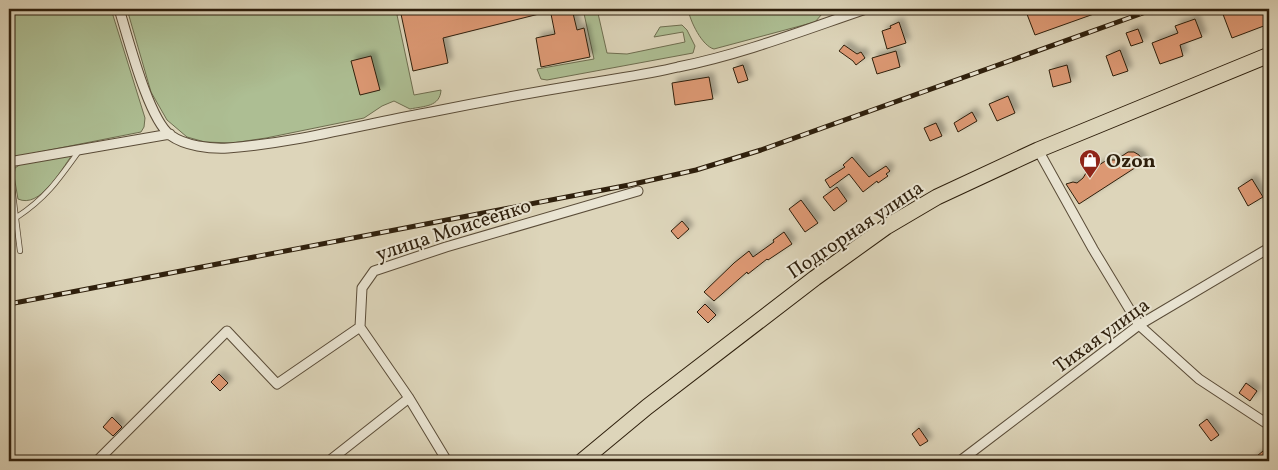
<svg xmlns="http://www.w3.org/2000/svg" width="1278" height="470" viewBox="0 0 1278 470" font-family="Vollkorn,serif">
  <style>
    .green { fill: #adbe93; stroke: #6e6e50 }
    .building { fill: #dc9873; stroke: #2e1f0c; filter: url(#shadow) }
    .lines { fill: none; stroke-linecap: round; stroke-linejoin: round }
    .lane-casing { stroke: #5a4c38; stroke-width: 6 }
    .street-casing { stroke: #5a4c38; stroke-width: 11 }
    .primary-casing { stroke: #2e1f0c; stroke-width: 17 }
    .lane { stroke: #e9e4d2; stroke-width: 4.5 }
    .street { stroke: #e9e4d2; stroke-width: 9 }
    .primary { stroke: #ddd5ba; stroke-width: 15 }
    .rail-casing { stroke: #2e1f0c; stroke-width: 5 }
    .rail { stroke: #e9e4d2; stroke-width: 3; stroke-dasharray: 9; stroke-linecap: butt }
    .labels { text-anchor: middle; stroke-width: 4; stroke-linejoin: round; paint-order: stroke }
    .poi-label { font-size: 20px; font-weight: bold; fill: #2e1f0c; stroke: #e9e4d2; text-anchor: start }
    .street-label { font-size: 20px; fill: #2e1f0c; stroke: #e9e4d2 }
  </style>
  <defs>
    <filter id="shadow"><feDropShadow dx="4.5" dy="-4.5" stdDeviation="2.5" flood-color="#0004"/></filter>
  </defs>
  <rect width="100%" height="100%" fill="#ddd5ba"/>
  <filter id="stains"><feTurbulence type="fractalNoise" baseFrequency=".004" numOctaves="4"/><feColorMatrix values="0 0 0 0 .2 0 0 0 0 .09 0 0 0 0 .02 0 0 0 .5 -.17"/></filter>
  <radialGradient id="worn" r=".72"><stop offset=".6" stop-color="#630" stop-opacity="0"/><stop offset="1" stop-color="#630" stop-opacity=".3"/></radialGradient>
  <path class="green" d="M 9,9 L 111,9 L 145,118 L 144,127 L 141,132 L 9,158 Z
    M 127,9 L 420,9 L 397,15 L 414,95 L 441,90 C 440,107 424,106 410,109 L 394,101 L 382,106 L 364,118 L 266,138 L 232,143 L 205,142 L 187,137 L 167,120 L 151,92 Z
    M 583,9 L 597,9 L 607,53 L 627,54 L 685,42 L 683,32 L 654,37 L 660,27 L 682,25 L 687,30 L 695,46 L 693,53 L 547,80 L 541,79 L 537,69 L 594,59 Z
    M 688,9 L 820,9 L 822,14 L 815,22 L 714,49 C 702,46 690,21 688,9 Z
    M 72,155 C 61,170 40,209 18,199 L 14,176 L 15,168 L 21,164 Z
    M 9,190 L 14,226 L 9,233 Z"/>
  <path class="building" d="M 426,9 L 547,9 L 547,12 L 443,38 L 448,63 L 413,71 L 401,14 Z
    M 550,9 L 572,9 L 577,30 L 584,28 L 590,57 L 541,67 L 536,38 L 555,34 Z
    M 1025,9 L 1105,9 L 1105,10 L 1035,35 Z
    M 1221,9 L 1264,9 L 1269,24 L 1232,38 Z
    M 1195,19 L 1202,37 L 1180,45 L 1183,56 L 1160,64 L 1152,43 L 1178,33 L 1175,26 Z
    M 899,22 L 906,43 L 887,49 L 882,31 L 891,28 L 890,26 Z
    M 1138,29 L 1143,42 L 1131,46 L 1126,33 Z
    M 844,45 L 857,54 L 861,52 L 865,58 L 856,65 L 853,61 L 839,51 Z
    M 1120,50 L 1128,71 L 1113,76 L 1106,56 Z
    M 896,51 L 900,67 L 877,74 L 872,58 Z
    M 371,56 L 380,90 L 360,95 L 351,61 Z
    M 743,65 L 748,80 L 738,83 L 733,68 Z
    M 1067,65 L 1071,82 L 1053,87 L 1049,70 Z
    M 709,77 L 713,99 L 675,105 L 672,83 Z
    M 1008,96 L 1015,113 L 997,121 L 989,104 Z
    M 972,112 L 977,121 L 958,132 L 954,123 Z
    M 936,123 L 942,136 L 930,141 L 924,128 Z
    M 1128,152 L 1134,152 L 1139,155 L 1144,162 L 1079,204 L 1066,184 L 1073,182 L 1077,183 L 1083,178 L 1086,173 L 1107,160 L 1116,160 Z
    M 852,157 L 869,177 L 886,166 L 890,171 L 886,174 L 888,176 L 878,183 L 877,181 L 863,192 L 849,174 L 830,188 L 825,180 L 845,167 L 843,165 Z
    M 1252,179 L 1263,197 L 1248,206 L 1238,188 Z
    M 837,187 L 847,201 L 834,211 L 823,197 Z
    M 801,200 L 818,223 L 805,232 L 789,209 Z
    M 682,221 L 689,229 L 678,239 L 671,231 Z
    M 784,232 L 792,244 L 768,260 L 767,259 L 748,274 L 747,272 L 714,301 L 704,292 L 734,263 L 749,251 L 753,257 L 774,242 L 773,240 Z
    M 705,304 L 716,315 L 708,323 L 697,312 Z
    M 219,374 L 228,383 L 220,391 L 211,382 Z
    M 1246,383 L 1257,391 L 1250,401 L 1239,393 Z
    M 112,417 L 122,427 L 113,436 L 103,427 Z
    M 1207,419 L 1219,435 L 1211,441 L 1199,425 Z
    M 919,428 L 928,441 L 920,446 L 912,434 Z
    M 1269,446 L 1269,461 L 1251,461 Z"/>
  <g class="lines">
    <g class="lane-casing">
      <path id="lane" d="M 9,162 L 20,251
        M 17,217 C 46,198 59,179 79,151"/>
    </g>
    <g class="street-casing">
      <path id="street" d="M 119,9 C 128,37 148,118 170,135 C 185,146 210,149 228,148 C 294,143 360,125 426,113 C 480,102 535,92 590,83 C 619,78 649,74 678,67 C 743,54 804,30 866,9
        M 1038,150 L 1093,249 L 1139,325 L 1199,379 L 1269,425
        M 9,162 L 170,134
        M 97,461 L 227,331 L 277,384 L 360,327
        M 329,461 L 409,398
        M 447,461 L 409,398 L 360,327 L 362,288 L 374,271 L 446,247 L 638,191
        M 960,461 L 1139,325 L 1269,248"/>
    </g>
    <g class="primary-casing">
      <path id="primary" d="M 582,461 L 647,407 L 815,278 L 886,227 L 937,197 L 1038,150 L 1269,55"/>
    </g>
    <use href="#lane" class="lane"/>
    <use href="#street" class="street"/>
    <use href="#primary" class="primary"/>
    <g class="rail-casing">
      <path id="rail" d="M 9,304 L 629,185 L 696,170 L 761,150 L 1154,9"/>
    </g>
    <use href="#rail" class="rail"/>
  </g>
  <defs>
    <g id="shop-pin" transform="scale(1.125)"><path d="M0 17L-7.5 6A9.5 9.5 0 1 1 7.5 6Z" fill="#8f2418" stroke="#e9e4d2"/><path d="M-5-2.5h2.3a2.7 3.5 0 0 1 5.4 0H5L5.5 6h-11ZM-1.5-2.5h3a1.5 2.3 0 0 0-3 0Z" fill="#fff"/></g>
  </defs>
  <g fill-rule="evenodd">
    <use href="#shop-pin" x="1090" y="160"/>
  </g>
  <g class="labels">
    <g class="poi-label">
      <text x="1106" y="167">Ozon</text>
    </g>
    <g class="street-label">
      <text transform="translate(453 229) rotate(-18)" y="7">улица Моисеенко</text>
      <text transform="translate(855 229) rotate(-34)" y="7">Подгорная улица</text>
      <text transform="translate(1101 335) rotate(-36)" y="7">Тихая улица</text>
    </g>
  </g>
  <rect width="1278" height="470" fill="none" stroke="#ddd5ba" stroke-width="30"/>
  <rect x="10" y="10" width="1258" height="450" fill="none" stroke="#2e1f0c" stroke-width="2.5"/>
  <rect x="15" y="15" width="1248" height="440" fill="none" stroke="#2e1f0c"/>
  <rect width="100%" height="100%" filter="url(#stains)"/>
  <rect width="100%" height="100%" fill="url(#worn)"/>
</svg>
